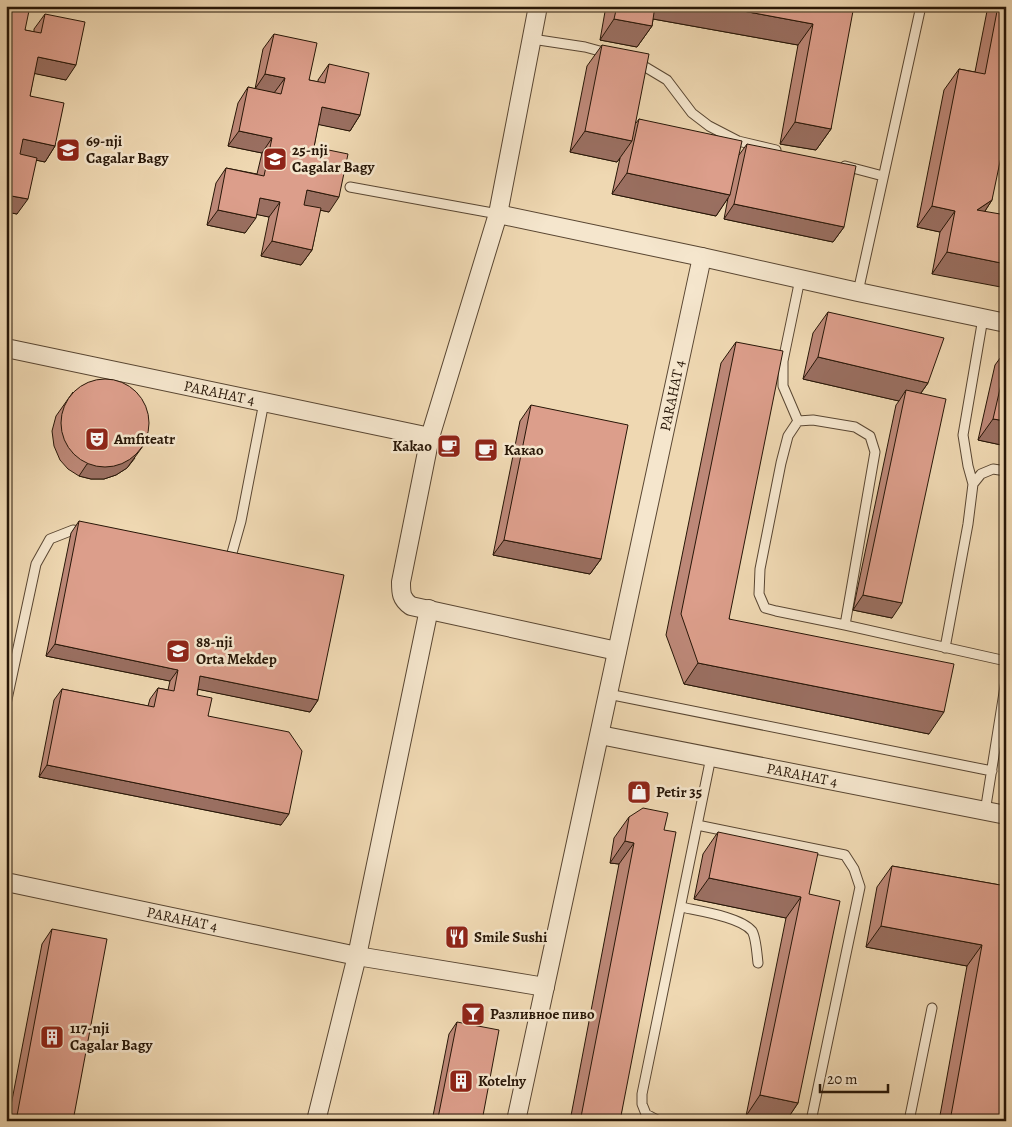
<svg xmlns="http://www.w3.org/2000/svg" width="1012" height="1127" viewBox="0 0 1012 1127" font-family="Alegreya,serif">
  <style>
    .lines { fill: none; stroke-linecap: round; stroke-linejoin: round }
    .lane-casing { stroke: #594632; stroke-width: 11 }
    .street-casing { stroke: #594632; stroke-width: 20 }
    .lane { stroke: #f5e6cd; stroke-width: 9 }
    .street { stroke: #f5e6cd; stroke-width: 18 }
    .wall { fill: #bd8878; stroke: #271607 }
    .shaded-wall { fill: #9a6f61; stroke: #271607 }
    .building { fill: #dc9e8b; stroke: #271607 }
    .labels { text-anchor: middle; stroke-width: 5; stroke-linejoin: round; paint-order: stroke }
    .poi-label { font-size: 15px; font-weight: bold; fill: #271607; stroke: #f5e6cd; text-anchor: start }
    .street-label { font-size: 15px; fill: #271607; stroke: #f5e6cd }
  </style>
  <rect width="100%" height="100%" fill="#efd8b2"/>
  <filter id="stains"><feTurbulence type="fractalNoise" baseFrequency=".004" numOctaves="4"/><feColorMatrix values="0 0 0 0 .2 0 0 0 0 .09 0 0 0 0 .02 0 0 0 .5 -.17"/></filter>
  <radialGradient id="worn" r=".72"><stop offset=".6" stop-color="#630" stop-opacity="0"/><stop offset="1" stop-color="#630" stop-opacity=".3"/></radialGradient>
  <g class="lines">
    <g class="lane-casing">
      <path id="lane" d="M 532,39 L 585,47 L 607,53
        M 637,62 L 667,80 L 692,113 L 709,126 L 738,141 L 776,150
        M 845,166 L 883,176
        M 350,187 L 498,214
        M 858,292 L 921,6
        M 798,421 L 788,436 L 781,463 L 760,569 L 759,594 L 765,608 L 776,611 L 845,625 L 1006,661
        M 798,421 L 813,420 L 855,427 L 870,436 L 875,452 L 845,625
        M 798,421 L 783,386 L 783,361 L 800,279
        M 973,484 L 968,466 L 963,435 L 983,318
        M 227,560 L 230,560 L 241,521 L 264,402
        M 945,648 L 968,524 L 973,484 L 981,474 L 993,469 L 1006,471
        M 608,694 L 992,771
        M 6,704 L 36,564 L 50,539 L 73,530 L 84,532
        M 985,812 L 1006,680
        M 697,825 L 845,855 L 854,869 L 860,887 L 811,1121
        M 681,907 C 699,911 741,917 752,931 C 756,937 757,955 758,963
        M 659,1121 L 646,1114 L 642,1104 L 642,1094 L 711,757
        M 909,1121 L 932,1008"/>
    </g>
    <g class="street-casing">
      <g id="street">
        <path d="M 538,6 L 498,214 L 430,437 L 401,582 C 401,593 401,599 411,606 L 617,651"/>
        <path d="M 498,214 L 702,257 L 858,292 L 1006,323"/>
        <path id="s1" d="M 6,348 L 430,437"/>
        <path id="s2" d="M 600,735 L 1006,815"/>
        <path id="s3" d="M 6,882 L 357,956 L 545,987"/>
        <path d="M 316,1121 L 357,956 L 429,609"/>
        <path id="s4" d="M 516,1121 L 702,257"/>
      </g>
    </g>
    <use href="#lane" class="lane"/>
    <use href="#street" class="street"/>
  </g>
  <path class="wall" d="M 6,6 L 25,30 L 34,32 L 34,29 L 45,14 L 66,80 L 34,73 L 30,96 L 55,146 L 45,162 L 36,160 L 17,214 L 6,212 Z
    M 606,6 L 826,6 L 831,129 L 816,150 L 780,144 L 798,45 L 653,19 L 652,26 L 637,47 L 600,40 Z
    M 988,6 L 1006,6 L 992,200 L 985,211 L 932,274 L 940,232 L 917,227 L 944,90 L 959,69 L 975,72 Z
    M 274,34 L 309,80 L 318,82 L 318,80 L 329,64 L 360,115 L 350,131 L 318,124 L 314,147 L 329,212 L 320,210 L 312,250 L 301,265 L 261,256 L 269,217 L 257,214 L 245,233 L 207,225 L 216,183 L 226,168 L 257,174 L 262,153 L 228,146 L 238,103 L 248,87 L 255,89 L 263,49 Z
    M 602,45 L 636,123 L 639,119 L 739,155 L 747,144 L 844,227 L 833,242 L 724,219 L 728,198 L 716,216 L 612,194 L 620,158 L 617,162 L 570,152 L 587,66 Z
    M 828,312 L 928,383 L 921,393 L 892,618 L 853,610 L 896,405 L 899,401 L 803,379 L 813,333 Z
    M 736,342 L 729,619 L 929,734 L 684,684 L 666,635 L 721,363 Z
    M 1006,350 L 1006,446 L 978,440 L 995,365 Z
    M 73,392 L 135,458 L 127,468 L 116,475 L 104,479 L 91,479 L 79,476 L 68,469 L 60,460 L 54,446 L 52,431 L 56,416 Z
    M 531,405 L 601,559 L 590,574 L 493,555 L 520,421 Z
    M 79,521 L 318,700 L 310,712 L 198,689 L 197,695 L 208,716 L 281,825 L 39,777 L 54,700 L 62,689 L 148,706 L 150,699 L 158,688 L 168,690 L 170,681 L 46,656 L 71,533 Z
    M 629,817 L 664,830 L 620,1121 L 570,1121 L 619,864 L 610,863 L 614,838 Z
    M 718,832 L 809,894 L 798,1103 L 786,1121 L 769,1121 L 746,1116 L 786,918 L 694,899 L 703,854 Z
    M 892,866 L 1006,886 L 1006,1121 L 939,1121 L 967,966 L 866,947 L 877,887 Z
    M 52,929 L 73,1121 L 8,1121 L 42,944 Z
    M 457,1022 L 482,1121 L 432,1121 L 449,1034 Z"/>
  <path class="shaded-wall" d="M 650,6 L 716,6 L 813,24 L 798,45 L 642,17 Z
    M 614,19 L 652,26 L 637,47 L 600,40 Z
    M 38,57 L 76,65 L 66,80 L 27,72 Z
    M 265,74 L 285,78 L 274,93 L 255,89 Z
    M 322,107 L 360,115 L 350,131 L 311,123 Z
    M 795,122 L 831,129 L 816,150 L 780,144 Z
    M 239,131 L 272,138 L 262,153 L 228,146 Z
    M 585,131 L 632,141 L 617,162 L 570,152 Z
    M 23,139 L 55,146 L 45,162 L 12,155 Z
    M 627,173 L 730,195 L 716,216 L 612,194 Z
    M 307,190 L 339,197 L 329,212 L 296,205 Z
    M 6,195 L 28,199 L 17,214 L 6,212 Z
    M 260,198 L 280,202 L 269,217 L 249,213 Z
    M 992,200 L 978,222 L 977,210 Z
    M 734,204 L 844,227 L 833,242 L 724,219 Z
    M 932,206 L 955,211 L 940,232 L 917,227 Z
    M 218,210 L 256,218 L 245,233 L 207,225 Z
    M 272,241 L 312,250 L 301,265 L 261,256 Z
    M 947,252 L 1006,264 L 1006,288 L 932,274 Z
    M 818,357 L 928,383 L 913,404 L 906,390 L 899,401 L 803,379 Z
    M 993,419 L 1006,421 L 1006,446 L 978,440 Z
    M 143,446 L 127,468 L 116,475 L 104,479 L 91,479 L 79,476 L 87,464 Z
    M 504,540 L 601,559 L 590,574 L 493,555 Z
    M 863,595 L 902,603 L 892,618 L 853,610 Z
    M 55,644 L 178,670 L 170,681 L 46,656 Z
    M 698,663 L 944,712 L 929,734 L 684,684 Z
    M 200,676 L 318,700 L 310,712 L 192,688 Z
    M 47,765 L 289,814 L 281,825 L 39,777 Z
    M 625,841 L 634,843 L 619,864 L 610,863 Z
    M 709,878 L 801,897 L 786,918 L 694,899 Z
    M 881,926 L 982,945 L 967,966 L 866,947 Z
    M 760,1095 L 798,1103 L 786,1121 L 769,1121 L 746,1116 Z
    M 581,1117 L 601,1121 L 579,1121 Z
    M 438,1118 L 450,1121 L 437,1121 Z"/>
  <path class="building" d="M 6,6 L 30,6 L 25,30 L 41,33 L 45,14 L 85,22 L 76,65 L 38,57 L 30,96 L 64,103 L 55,146 L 23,139 L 20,154 L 37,158 L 28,199 L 6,195 Z
    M 617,6 L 655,6 L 652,26 L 614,19 Z
    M 716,6 L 826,6 L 853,11 L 831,129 L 795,122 L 813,24 Z
    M 998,6 L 1006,6 L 1006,133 L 992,200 L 977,210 L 1006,215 L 1006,264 L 947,252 L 955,211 L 932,206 L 959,69 L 985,74 Z
    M 274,34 L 317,43 L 309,80 L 325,83 L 329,64 L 369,73 L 360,115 L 322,107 L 314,147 L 348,154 L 339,197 L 307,190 L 304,205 L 321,208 L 312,250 L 272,241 L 280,202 L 260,198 L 256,218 L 218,210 L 226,168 L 264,176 L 272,138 L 239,131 L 248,87 L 281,94 L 285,78 L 265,74 Z
    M 602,45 L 649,54 L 632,141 L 585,131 Z
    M 639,119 L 742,141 L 730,195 L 627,173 Z
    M 747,144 L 856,166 L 844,227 L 734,204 Z
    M 828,312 L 944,338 L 928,383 L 818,357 Z
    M 736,342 L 783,351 L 729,619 L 954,664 L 944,712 L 698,663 L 681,614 Z
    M 1006,363 L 1006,421 L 993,419 Z
    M61 423a44 44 0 1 1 88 0a44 44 0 1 1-88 0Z
    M 906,390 L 946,399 L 902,603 L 863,595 Z
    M 531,405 L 628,425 L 601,559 L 504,540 Z
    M 79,521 L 344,575 L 318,700 L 200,676 L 197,695 L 212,698 L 208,716 L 289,732 L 302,751 L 289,814 L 47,765 L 62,689 L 154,707 L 158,688 L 174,691 L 178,670 L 55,644 Z
    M 643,808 L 668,813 L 664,830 L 676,832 L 620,1121 L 601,1121 L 581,1117 L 634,843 L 625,841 L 629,817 Z
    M 718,832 L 818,853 L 809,894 L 840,901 L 798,1103 L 760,1095 L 801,897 L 709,878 Z
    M 892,866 L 1006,886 L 1006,1121 L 950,1121 L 982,945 L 881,926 Z
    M 52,929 L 107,939 L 73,1121 L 16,1121 Z
    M 457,1022 L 499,1030 L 482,1121 L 450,1121 L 438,1118 Z"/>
  <defs>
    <g id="school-square" transform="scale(1.25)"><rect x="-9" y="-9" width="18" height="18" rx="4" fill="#8f2418" stroke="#f5e6cd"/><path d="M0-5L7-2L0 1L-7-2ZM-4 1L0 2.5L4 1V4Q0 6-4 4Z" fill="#fff"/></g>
    <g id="theatre-square" transform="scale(1.25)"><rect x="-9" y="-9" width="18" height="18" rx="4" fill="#8f2418" stroke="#f5e6cd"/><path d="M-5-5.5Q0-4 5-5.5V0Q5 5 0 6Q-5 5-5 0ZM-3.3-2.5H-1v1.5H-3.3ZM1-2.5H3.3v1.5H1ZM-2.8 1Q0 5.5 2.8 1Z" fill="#fff"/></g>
    <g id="cafe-square" transform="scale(1.25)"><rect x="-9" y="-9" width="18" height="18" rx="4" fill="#8f2418" stroke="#f5e6cd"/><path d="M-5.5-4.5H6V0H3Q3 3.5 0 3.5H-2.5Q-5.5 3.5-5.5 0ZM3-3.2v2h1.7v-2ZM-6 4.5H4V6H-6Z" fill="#fff"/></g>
    <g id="shop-square" transform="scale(1.25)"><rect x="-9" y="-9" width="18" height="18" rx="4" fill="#8f2418" stroke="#f5e6cd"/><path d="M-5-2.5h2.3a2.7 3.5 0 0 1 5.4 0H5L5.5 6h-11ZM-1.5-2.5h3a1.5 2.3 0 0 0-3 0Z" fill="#fff"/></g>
    <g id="restaurant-square" transform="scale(1.25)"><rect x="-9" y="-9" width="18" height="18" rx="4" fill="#8f2418" stroke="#f5e6cd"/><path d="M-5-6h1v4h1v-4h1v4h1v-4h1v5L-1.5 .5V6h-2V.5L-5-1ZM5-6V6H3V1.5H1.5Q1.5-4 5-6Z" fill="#fff"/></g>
    <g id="bar-square" transform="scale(1.25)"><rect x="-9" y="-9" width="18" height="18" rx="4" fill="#8f2418" stroke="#f5e6cd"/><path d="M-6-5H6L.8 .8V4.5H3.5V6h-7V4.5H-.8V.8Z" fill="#fff"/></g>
    <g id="building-square" transform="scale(1.25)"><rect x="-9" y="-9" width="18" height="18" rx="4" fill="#8f2418" stroke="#f5e6cd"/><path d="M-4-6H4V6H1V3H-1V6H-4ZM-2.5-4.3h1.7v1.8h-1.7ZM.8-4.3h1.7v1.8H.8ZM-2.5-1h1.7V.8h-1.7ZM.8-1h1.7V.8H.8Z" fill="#fff"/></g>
  </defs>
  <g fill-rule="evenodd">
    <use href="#school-square" x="68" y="150"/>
    <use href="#school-square" x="275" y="159"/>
    <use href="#theatre-square" x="97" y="439"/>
    <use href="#cafe-square" x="449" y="446"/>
    <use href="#cafe-square" x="486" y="450"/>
    <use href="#school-square" x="178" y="651"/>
    <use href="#shop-square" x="639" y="792"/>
    <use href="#restaurant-square" x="457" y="937"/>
    <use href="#bar-square" x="473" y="1014"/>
    <use href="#building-square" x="52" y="1037"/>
    <use href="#building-square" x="461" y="1081"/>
  </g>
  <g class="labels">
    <g class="poi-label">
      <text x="86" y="146">69-nji<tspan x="86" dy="17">Cagalar Bagy</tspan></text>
      <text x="292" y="155">25-nji<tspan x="292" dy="17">Cagalar Bagy</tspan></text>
      <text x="114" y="444">Amfiteatr</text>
      <text x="432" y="451" text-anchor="end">Kakao</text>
      <text x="504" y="455">Какао</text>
      <text x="196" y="647">88-nji<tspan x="196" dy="17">Orta Mekdep</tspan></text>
      <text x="656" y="797">Petir 35</text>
      <text x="474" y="942">Smile Sushi</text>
      <text x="490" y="1019">Разливное пиво</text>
      <text x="70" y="1033">117-nji<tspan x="70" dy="17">Cagalar Bagy</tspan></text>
      <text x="478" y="1086">Kotelny</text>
    </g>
    <g class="street-label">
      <text dy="5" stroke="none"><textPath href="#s1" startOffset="218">PARAHAT 4</textPath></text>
      <text dy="5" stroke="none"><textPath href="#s4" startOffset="742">PARAHAT 4</textPath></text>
      <text dy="5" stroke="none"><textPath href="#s2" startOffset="206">PARAHAT 4</textPath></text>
      <text dy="5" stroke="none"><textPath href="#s3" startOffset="180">PARAHAT 4</textPath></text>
    </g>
  </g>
  <rect width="1012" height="1127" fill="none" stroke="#efd8b2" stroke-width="25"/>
  <rect x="8" y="8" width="997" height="1112" fill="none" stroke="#271607" stroke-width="2.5"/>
  <rect x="12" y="12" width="987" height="1102" fill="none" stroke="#271607"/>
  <path d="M820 1084v8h68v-8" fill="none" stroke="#271607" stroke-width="2.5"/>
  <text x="827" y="1084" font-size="15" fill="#271607" stroke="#f5e6cd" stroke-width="4" paint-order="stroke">20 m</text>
  <rect width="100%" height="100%" filter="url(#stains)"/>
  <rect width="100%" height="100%" fill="url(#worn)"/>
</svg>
